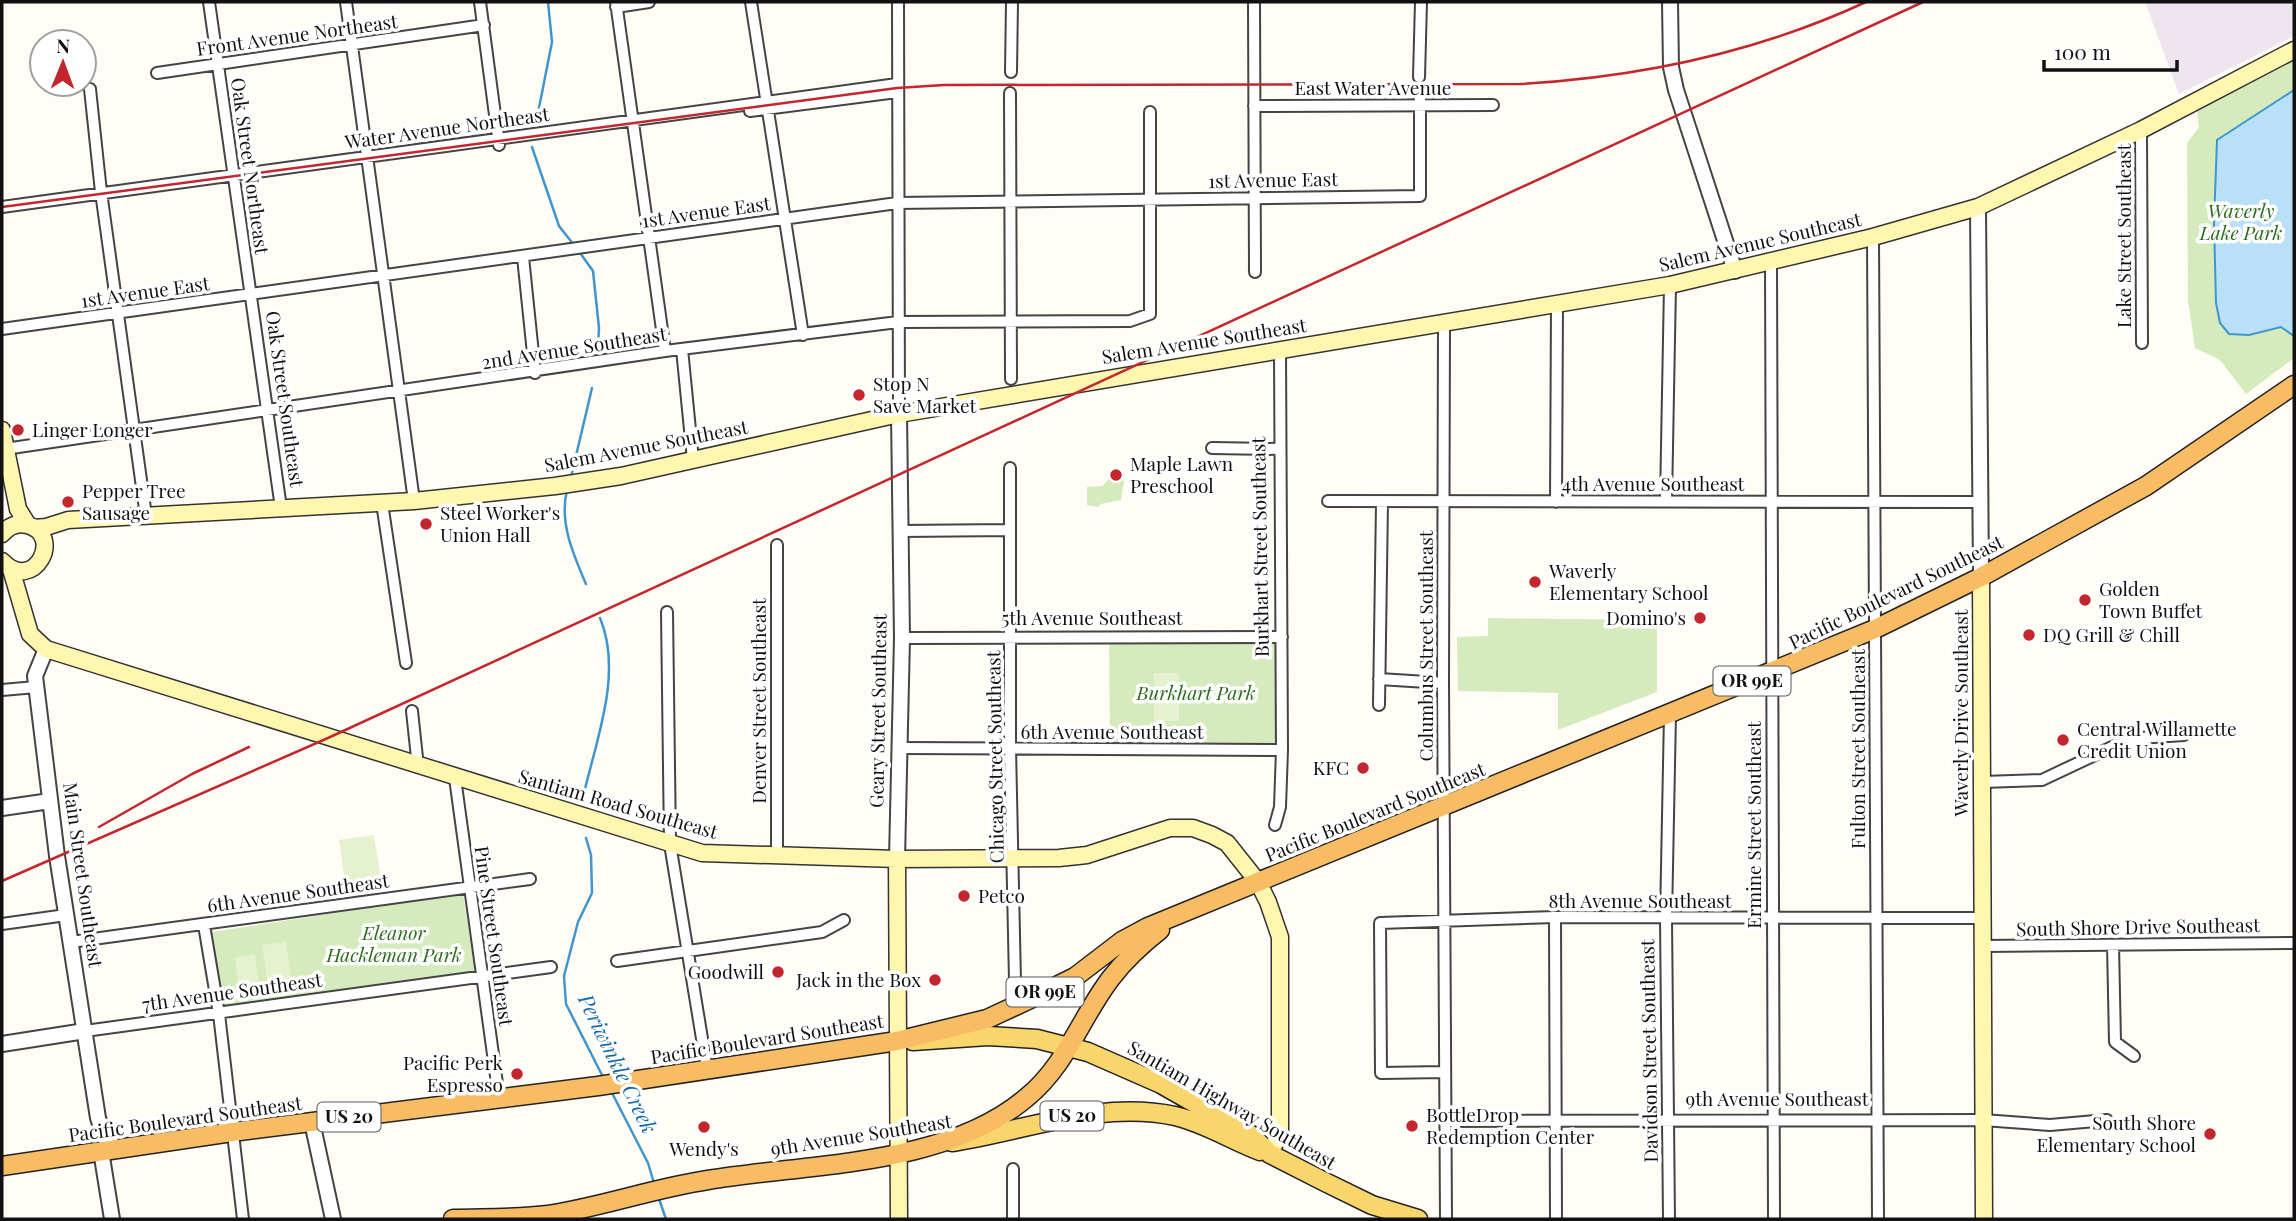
<svg xmlns="http://www.w3.org/2000/svg" width="2296" height="1221" viewBox="0 0 2296 1221" font-family="'Playfair Display',serif">
  <style>
    .industrial { fill: #eee6ef }
    .green { fill: #d5ebbd }
    .pitch { fill: #e6f2cf }
    .water { fill: #b9e0f7; stroke: #3f96cf; stroke-width: 2 }
    .lines { fill: none; stroke-linecap: round; stroke-linejoin: round }
    .stream { stroke: #3f96cf; stroke-width: 2.5 }
    .minor-casing { stroke: #444; stroke-width: 14 }
    .tertiary-casing { stroke: #444; stroke-width: 18 }
    .secondary-casing { stroke: #333; stroke-width: 19 }
    .primary-casing { stroke: #222; stroke-width: 21 }
    .trunk-casing { stroke: #222; stroke-width: 21 }
    .minor { stroke: #fff; stroke-width: 10 }
    .tertiary { stroke: #fff; stroke-width: 14 }
    .secondary { stroke: #fff6b0; stroke-width: 16 }
    .primary { stroke: #f9d66b; stroke-width: 18 }
    .trunk { stroke: #f7bc64; stroke-width: 18 }
    .rail { stroke: #c4262e; stroke-width: 2.5 }
    .poi-dot { fill: #c4262e; stroke: #fff; stroke-width: 2.5 }
    .labels { text-anchor: middle; stroke-width: 7; stroke-linejoin: round; paint-order: stroke }
    .shield { fill: #fff; stroke: #585858; stroke-width: 2 }
    .shield-label { font-size: 18px; font-weight: bold; fill: #111 }
    .street-label { font-size: 19px; fill: #111; stroke: #fff }
    .park-label { font-size: 19px; font-style: italic; fill: #2f6b1f; stroke: #fff }
    .poi-label { font-size: 19px; fill: #111; stroke: #fff; text-anchor: start }
    .water-label { font-size: 21px; font-style: italic; fill: #1768a6; stroke: #fff }
  </style>
  <rect width="100%" height="100%" fill="#fffdf5"/>
  <path class="industrial" d="M 2145,2 L 2294,2 L 2294,36 L 2179,94 Z"/>
  <path class="green" d="M 2294,57 L 2294,358 L 2246,394 L 2220,360 L 2195,348 L 2188,301 L 2187,143 L 2199,127 L 2197,111 Z
    M 1112,476 L 1124,481 L 1121,500 L 1101,504 L 1098,507 L 1087,505 L 1087,487 L 1102,486 Z
    M 1488,618 L 1657,620 L 1657,692 L 1558,730 L 1558,693 L 1458,691 L 1457,637 L 1488,636 Z
    M 1109,637 L 1282,637 L 1282,750 L 1110,749 Z
    M 463,893 L 475,972 L 222,1009 L 212,932 Z"/>
  <path class="pitch" d="M 1154,673 L 1179,673 L 1179,721 L 1154,721 Z
    M 374,835 L 383,892 L 347,898 L 339,840 Z
    M 286,942 L 293,989 L 269,993 L 262,945 Z
    M 255,955 L 259,986 L 239,988 L 235,957 Z"/>
  <path class="water" d="M 2294,90 L 2294,336 L 2281,327 L 2249,335 L 2229,334 L 2220,323 L 2216,303 L 2214,223 L 2217,140 Z"/>
  <g class="lines">
    <path class="stream" d="M 537,118 L 552,42 L 548,2
      M 532,147 L 559,226 L 574,245
      M 578,250 L 593,271 L 599,328 L 598,347
      M 571,477 L 592,388
      M 567,490 C 559,522 573,554 586,584
      M 582,802 C 594,745 624,675 600,618
      M 586,838 L 591,855 L 592,893 L 578,922 L 564,976 L 566,1004 L 604,1079
      M 611,1091 L 648,1163 L 654,1183
      M 658,1196 L 666,1219"/>
    <g class="minor-casing">
      <path id="minor" d="M 209,2 L 281,508
        M 346,2 L 414,501
        M 480,2 L 499,145
        M 616,2 L 665,351
        M 751,2 L 803,335
        M 898,2 L 899,414
        M 1254,2 L 1255,272
        M 616,7 L 649,2
        M 1011,72 L 1012,2
        M 157,73 L 484,25
        M 1419,77 L 1421,2
        M 90,89 L 101,192 L 146,516
        M 1010,93 L 1011,379
        M 1254,106 L 1493,105
        M 750,111 L 897,92
        M 2141,130 L 2142,343
        M 2,207 L 897,84
        M 1873,237 L 1878,1219
        M 523,257 L 535,373
        M 1771,263 L 1774,1219
        M 1444,324 L 1443,683 L 1446,1219
        M 2,329 L 897,203 L 1420,196 L 1420,88
        M 682,349 L 693,460
        M 1212,448 L 1279,449
        M 5,449 L 665,351 L 898,322 L 1130,321 L 1150,314 L 1150,112
        M 1010,468 L 1010,748 L 1015,981 L 1028,1000
        M 1328,501 L 1978,502
        M 1666,501 L 1670,285
        M 1556,502 L 1557,305
        M 382,503 L 406,663
        M 900,531 L 1010,530
        M 667,612 L 670,844 L 707,1069
        M 902,638 L 1282,637
        M 1379,679 L 1443,683
        M 2,690 L 36,687
        M 1379,705 L 1382,503
        M 412,711 L 418,767
        M 899,748 L 1282,750
        M 455,778 L 499,1098
        M 1983,782 L 2042,780 L 2114,746 L 2139,738 L 2184,735
        M 1275,825 L 1280,807 L 1282,750 L 1280,351
        M 777,857 L 777,545
        M 1555,917 L 1556,1219
        M 2,924 L 66,915
        M 204,925 L 219,1014 L 243,1219
        M 71,942 L 530,879
        M 2113,945 L 2115,1042 L 2134,1056
        M 1983,946 L 2294,943
        M 617,961 L 822,932 L 844,920
        M 85,1031 L 551,967
        M 1444,1072 L 1381,1073 L 1380,923 L 1555,917 L 1983,918
        M 1447,1121 L 1983,1120 L 2050,1125 L 2107,1120
        M 1013,1219 L 1013,1169
        M 1669,1219 L 1666,919 L 1670,714"/>
    </g>
    <g class="tertiary-casing">
      <path id="tertiary" d="M 1670,2 L 1671,67 L 1676,90 L 1735,271
        M 1978,207 L 1981,577
        M 46,649 L 35,676 L 57,856 L 98,1118 L 105,1138 L 117,1149
        M 2,808 L 50,801
        M 897,859 L 902,638 L 899,414
        M 2,1044 L 85,1031
        M 312,1122 L 333,1219
        M 101,1151 L 112,1219"/>
    </g>
    <g class="secondary-casing">
      <path id="secondary" d="M 2,430 L 18,509 L 28,525
        M 34,528 L 46,527 L 68,520 L 414,501 L 555,486 L 621,476 L 899,414 L 1670,285 L 1873,237 L 1978,207 L 2141,130 L 2294,50
        M 2,534 C 8,527 16,522 27,525 C 65,534 34,595 2,561
        M 11,569 L 30,634 L 46,649 L 702,853 L 897,859 L 1059,858 L 1087,855 L 1170,828 L 1193,828 L 1212,835 L 1227,843 L 1258,882 L 1268,902 L 1280,937 L 1280,1132 L 1270,1154
        M 1981,577 L 1984,1219
        M 897,859 L 899,1219"/>
    </g>
    <g class="primary-casing">
      <path id="primary" d="M 913,1041 L 988,1036 L 1037,1039 L 1088,1052 L 1161,1084 L 1251,1135 L 1270,1154 L 1325,1182 L 1372,1205 L 1418,1219
        M 952,1142 C 1025,1131 1100,1100 1175,1116 C 1205,1123 1231,1140 1260,1151"/>
    </g>
    <g class="trunk-casing">
      <path id="trunk" d="M 2,1166 L 232,1132 L 598,1086 L 897,1041 L 987,1019 L 1028,1000 L 1075,977 L 1122,941 L 1148,927 L 1875,629 L 1981,577 L 2146,486 L 2294,385
        M 453,1219 C 484,1218 517,1219 548,1215 C 602,1207 654,1188 708,1180 C 809,1163 944,1167 1026,1098 C 1066,1066 1081,1017 1111,978 C 1125,960 1142,944 1160,930"/>
    </g>
    <use href="#minor" class="minor"/>
    <use href="#tertiary" class="tertiary"/>
    <use href="#secondary" class="secondary"/>
    <use href="#primary" class="primary"/>
    <use href="#trunk" class="trunk"/>
    <path class="rail" d="M 2,207 L 897,88 L 944,85 L 1520,84 C 1641,77 1756,53 1866,2
      M 99,827 L 192,774 L 249,747
      M 2,881 L 328,738 L 1923,2"/>
  </g>
  <g class="poi-dot">
    <circle cx="859" cy="395" r="7"/>
    <circle cx="18" cy="430" r="7"/>
    <circle cx="1116" cy="475" r="7"/>
    <circle cx="68" cy="502" r="7"/>
    <circle cx="426" cy="524" r="7"/>
    <circle cx="1535" cy="582" r="7"/>
    <circle cx="2085" cy="600" r="7"/>
    <circle cx="1700" cy="618" r="7"/>
    <circle cx="2029" cy="635" r="7"/>
    <circle cx="2063" cy="740" r="7"/>
    <circle cx="1363" cy="768" r="7"/>
    <circle cx="964" cy="896" r="7"/>
    <circle cx="778" cy="972" r="7"/>
    <circle cx="935" cy="980" r="7"/>
    <circle cx="517" cy="1074" r="7"/>
    <circle cx="1412" cy="1126" r="7"/>
    <circle cx="704" cy="1127" r="7"/>
    <circle cx="2210" cy="1134" r="7"/>
  </g>
  <g class="labels">
    <g class="shield">
      <rect x="1713.5" y="666.5" width="77" height="29" rx="5"/>
      <rect x="1006.5" y="977.5" width="77" height="29" rx="5"/>
      <rect x="1040.5" y="1101.5" width="63" height="29" rx="5"/>
      <rect x="317.5" y="1102.5" width="63" height="29" rx="5"/>
    </g>
    <g class="shield-label">
      <text x="1752" y="687">OR 99E</text>
      <text x="1045" y="998">OR 99E</text>
      <text x="1072" y="1122">US 20</text>
      <text x="349" y="1123">US 20</text>
    </g>
    <g class="street-label">
      <text transform="translate(297 35) rotate(-8)" y="7">Front Avenue Northeast</text>
      <text x="1373" y="95">East Water Avenue</text>
      <text transform="translate(447 128) rotate(-8)" y="7">Water Avenue Northeast</text>
      <text transform="translate(250 166) rotate(82)" y="7">Oak Street Northeast</text>
      <text transform="translate(1273 180) rotate(-1)" y="7">1st Avenue East</text>
      <text transform="translate(706 212) rotate(-8)" y="7">1st Avenue East</text>
      <text transform="translate(2124 236) rotate(-90)" y="7">Lake Street Southeast</text>
      <text transform="translate(1760 242) rotate(-13)" y="7">Salem Avenue Southeast</text>
      <text transform="translate(145 292) rotate(-8)" y="7">1st Avenue East</text>
      <text transform="translate(1204 341) rotate(-9)" y="7">Salem Avenue Southeast</text>
      <text transform="translate(574 348) rotate(-9)" y="7">2nd Avenue Southeast</text>
      <text transform="translate(285 399) rotate(82)" y="7">Oak Street Southeast</text>
      <text transform="translate(646 446) rotate(-11)" y="7">Salem Avenue Southeast</text>
      <text x="1653" y="491">4th Avenue Southeast</text>
      <text transform="translate(1260 547) rotate(-91)" y="7">Burkhart Street Southeast</text>
      <text transform="translate(1896 592) rotate(-26)" y="7">Pacific Boulevard Southeast</text>
      <text x="1092" y="625">5th Avenue Southeast</text>
      <text transform="translate(1426 646) rotate(-90)" y="7">Columbus Street Southeast</text>
      <text transform="translate(759 701) rotate(-90)" y="7">Denver Street Southeast</text>
      <text transform="translate(878 711) rotate(-89)" y="7">Geary Street Southeast</text>
      <text transform="translate(1961 713) rotate(-90)" y="7">Waverly Drive Southeast</text>
      <text x="1112" y="739">6th Avenue Southeast</text>
      <text transform="translate(1858 749) rotate(-90)" y="7">Fulton Street Southeast</text>
      <text transform="translate(995 757) rotate(-91)" y="7">Chicago Street Southeast</text>
      <text transform="translate(618 804) rotate(16)" y="7">Santiam Road Southeast</text>
      <text transform="translate(1375 812) rotate(-22)" y="7">Pacific Boulevard Southeast</text>
      <text transform="translate(1754 825) rotate(-90)" y="7">Ermine Street Southeast</text>
      <text transform="translate(83 875) rotate(82)" y="7">Main Street Southeast</text>
      <text transform="translate(298 893) rotate(-8)" y="7">6th Avenue Southeast</text>
      <text x="1640" y="908">8th Avenue Southeast</text>
      <text transform="translate(2138 927) rotate(-1)" y="7">South Shore Drive Southeast</text>
      <text transform="translate(494 936) rotate(82)" y="7">Pine Street Southeast</text>
      <text transform="translate(232 992) rotate(-8)" y="7">7th Avenue Southeast</text>
      <text transform="translate(767 1039) rotate(-9)" y="7">Pacific Boulevard Southeast</text>
      <text transform="translate(1649 1051) rotate(-91)" y="7">Davidson Street Southeast</text>
      <text x="1777" y="1106">9th Avenue Southeast</text>
      <text transform="translate(1232 1105) rotate(30)" y="7">Santiam Highway Southeast</text>
      <text transform="translate(185 1119) rotate(-8)" y="7">Pacific Boulevard Southeast</text>
      <text transform="translate(861 1135) rotate(-9)" y="7">9th Avenue Southeast</text>
    </g>
    <g class="park-label">
      <text x="2241" y="218">Waverly<tspan x="2241" dy="22">Lake Park</tspan></text>
      <text x="1196" y="700">Burkhart Park</text>
      <text x="394" y="940">Eleanor<tspan x="394" dy="22">Hackleman Park</tspan></text>
    </g>
    <g class="poi-label">
      <text x="873" y="391">Stop N<tspan x="873" dy="22">Save Market</tspan></text>
      <text x="32" y="437">Linger Longer</text>
      <text x="1130" y="471">Maple Lawn<tspan x="1130" dy="22">Preschool</tspan></text>
      <text x="82" y="498">Pepper Tree<tspan x="82" dy="22">Sausage</tspan></text>
      <text x="440" y="520">Steel Worker's<tspan x="440" dy="22">Union Hall</tspan></text>
      <text x="1549" y="578">Waverly<tspan x="1549" dy="22">Elementary School</tspan></text>
      <text x="2099" y="596">Golden<tspan x="2099" dy="22">Town Buffet</tspan></text>
      <text x="1686" y="625" text-anchor="end">Domino's</text>
      <text x="2043" y="642">DQ Grill &amp; Chill</text>
      <text x="2077" y="736">Central Willamette<tspan x="2077" dy="22">Credit Union</tspan></text>
      <text x="1349" y="775" text-anchor="end">KFC</text>
      <text x="978" y="903">Petco</text>
      <text x="764" y="979" text-anchor="end">Goodwill</text>
      <text x="921" y="987" text-anchor="end">Jack in the Box</text>
      <text x="503" y="1070" text-anchor="end">Pacific Perk<tspan x="503" dy="22">Espresso</tspan></text>
      <text x="1426" y="1122">BottleDrop<tspan x="1426" dy="22">Redemption Center</tspan></text>
      <text x="2196" y="1130" text-anchor="end">South Shore<tspan x="2196" dy="22">Elementary School</tspan></text>
      <text x="704" y="1156" text-anchor="middle">Wendy's</text>
    </g>
    <g class="water-label">
      <text transform="translate(617 1064) rotate(64)" y="7">Periwinkle Creek</text>
    </g>
  </g>
  <rect width="2296" height="1221" fill="none" stroke="#111111" stroke-width="7"/>
  <g transform="translate(63 63) rotate(1)"><circle r="33" fill="#ffffff" stroke="#a0a0a0" stroke-width="2"/>
  <path d="M0-5L12 26L0 18L-12 26Z" fill="#c4262e"/>
  <text y="-10" font-size="19" font-weight="bold" text-anchor="middle" fill="#111111">N</text>
  </g>
  <path d="M2044 60v10h133v-10" fill="none" stroke="#111111" stroke-width="3.5"/>
  <text x="2054" y="60" font-size="21" fill="#111111" stroke="#ffffff" stroke-width="5" paint-order="stroke">100 m</text>
</svg>
